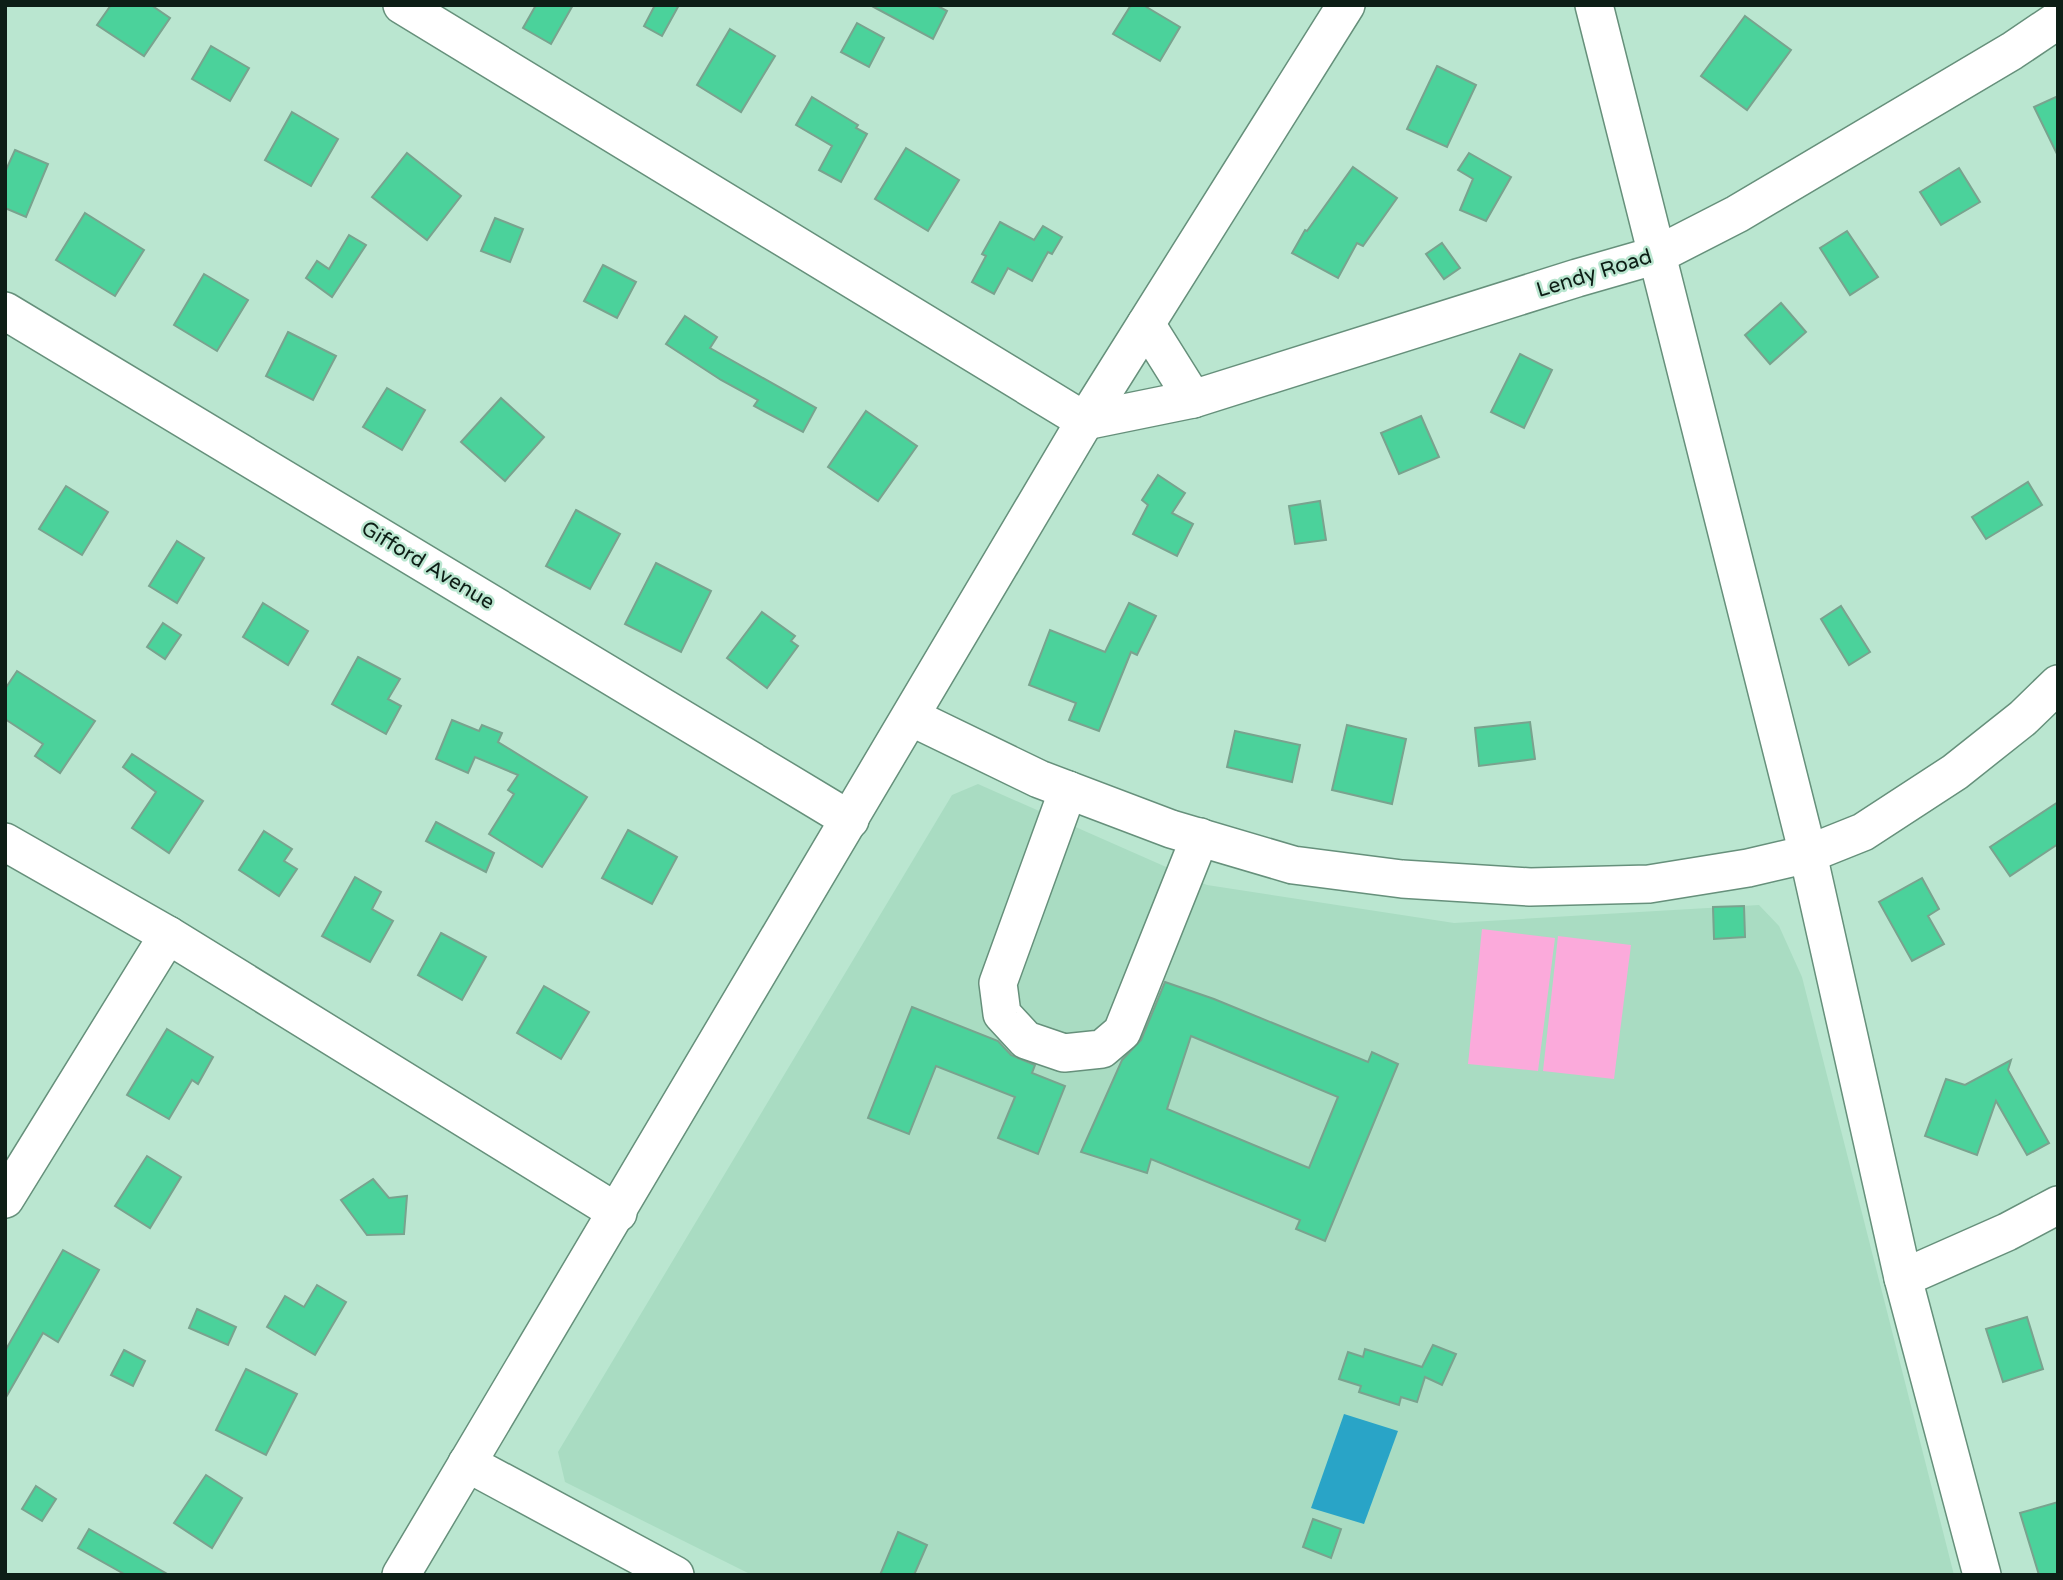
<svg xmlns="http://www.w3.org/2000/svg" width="2063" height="1580" viewBox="0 0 2063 1580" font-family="'Varela Round',sans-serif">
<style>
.built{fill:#a9dcc2}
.green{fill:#fbaadb}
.water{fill:#29a4c7}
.building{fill:#4bd29b;stroke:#79a38e;stroke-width:2;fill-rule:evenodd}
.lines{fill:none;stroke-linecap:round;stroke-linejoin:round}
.minor-casing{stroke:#66907b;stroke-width:40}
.minor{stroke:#fff;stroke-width:37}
.labels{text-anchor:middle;stroke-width:5;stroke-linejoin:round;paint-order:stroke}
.street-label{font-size:21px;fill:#0d1e16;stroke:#bae6d0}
</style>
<rect width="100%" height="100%" fill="#bae6d0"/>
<path class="built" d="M978,784L1207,885L1454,923L1759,905L1779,926L1802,977L1954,1575H752L565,1482L558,1452L952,795Z"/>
<g class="green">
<path d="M1482,929L1555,938L1538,1071L1468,1064Z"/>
<path d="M1558,936L1631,945L1614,1079L1543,1071Z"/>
</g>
<path class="water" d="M1344,1414L1398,1431L1364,1524L1311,1508Z"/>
<g class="building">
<path d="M111,5H151L170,18L144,56L97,25Z"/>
<path d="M536,5H573L551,44L523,28Z"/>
<path d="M655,5H679L662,36L644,26Z"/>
<path d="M870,5H936L947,11L933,39Z"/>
<path d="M1131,5H1143L1180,27L1160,61L1113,34Z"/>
<path d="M1745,16L1791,50L1747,110L1701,76Z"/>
<path d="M857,23L884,38L869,67L841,52Z"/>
<path d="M730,29L775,56L741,112L697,85Z"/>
<path d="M211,46L249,68L230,101L192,79Z"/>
<path d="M1437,66L1476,85L1447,147L1407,129Z"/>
<path d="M2058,96V156L2034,107Z"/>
<path d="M812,97L858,125L856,128L867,134L841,182L819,170L832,146L796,125Z"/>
<path d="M292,112L338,139L311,186L265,160Z"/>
<path d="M906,148L959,180L928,231L875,199Z"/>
<path d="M15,150L48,164L26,217L5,208V172Z"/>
<path d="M407,153L461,196L427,240L372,197Z"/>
<path d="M1469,153L1511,177L1486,221L1460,210L1473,179L1458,170Z"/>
<path d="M1353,167L1397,198L1363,246L1357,243L1338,278L1292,253L1305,230L1307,231Z"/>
<path d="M1959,168L1980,202L1941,225L1920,192Z"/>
<path d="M85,213L144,250L115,296L56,260Z"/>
<path d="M495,218L523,229L510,262L481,251Z"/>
<path d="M1000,222L1034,240L1043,226L1062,237L1052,254L1048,252L1032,281L1008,268L994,294L972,282L986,256L982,254Z"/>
<path d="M1847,231L1878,277L1850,295L1820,248Z"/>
<path d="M349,235L366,245L332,297L306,278L317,261L329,269Z"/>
<path d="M1442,243L1460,268L1444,279L1426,254Z"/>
<path d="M603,265L636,282L617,318L584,301Z"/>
<path d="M204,274L248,300L217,351L174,325Z"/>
<path d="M1781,303L1806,332L1770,364L1745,335Z"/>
<path d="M685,316L717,337L710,348L816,408L803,432L754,406L758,400L721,380L666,344Z"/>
<path d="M288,332L336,356L313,400L266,376Z"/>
<path d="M1520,354L1552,370L1524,428L1491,412Z"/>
<path d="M387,388L425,410L402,450L363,427Z"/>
<path d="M501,398L544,437L505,481L461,442Z"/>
<path d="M866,411L917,446L878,501L828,467Z"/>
<path d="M1421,416L1439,457L1399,474L1381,433Z"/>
<path d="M1158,475L1185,493L1172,513L1193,524L1177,556L1133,534L1148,505L1142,500Z"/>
<path d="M2028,482L2042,505L1986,539L1972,517Z"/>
<path d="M66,486L108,512L82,555L39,529Z"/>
<path d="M1320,501L1326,540L1295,544L1289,506Z"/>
<path d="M576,510L620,534L590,589L546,566Z"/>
<path d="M177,541L204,558L177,603L149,586Z"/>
<path d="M656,563L711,591L681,652L625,624Z"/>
<path d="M263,603L308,631L288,665L243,637Z"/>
<path d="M1129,603L1156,616L1137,655L1131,652L1099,731L1069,720L1076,703L1029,685L1050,630L1105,652Z"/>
<path d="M1841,606L1870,652L1849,665L1821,619Z"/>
<path d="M762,612L795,636L791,641L798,646L767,688L727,658Z"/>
<path d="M163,623L181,635L165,659L147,647Z"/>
<path d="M358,657L400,679L388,699L401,706L386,734L332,704Z"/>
<path d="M17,671L95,721L60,773L35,756L43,744L5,719V689Z"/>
<path d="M452,720L479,731L482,725L502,733L498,742L587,797L542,867L489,834L514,794L508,790L518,775L475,757L468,773L436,759Z"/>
<path d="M1530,722L1535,759L1479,766L1475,728Z"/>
<path d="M1347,725L1406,739L1392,804L1332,790Z"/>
<path d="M1235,731L1300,745L1292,782L1227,767Z"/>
<path d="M132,754L203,801L169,853L132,828L156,792L123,767Z"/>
<path d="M2058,802V844L2010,876L1990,847Z"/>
<path d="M436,822L494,853L486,872L426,841Z"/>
<path d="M628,830L677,857L652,904L602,878Z"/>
<path d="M264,831L292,849L284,861L297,869L279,896L239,870Z"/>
<path d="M355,877L381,892L372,909L393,921L370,962L322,936Z"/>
<path d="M1922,878L1939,909L1928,916L1944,944L1912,961L1879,902Z"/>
<path d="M1744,906L1745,937L1714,939L1713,907Z"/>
<path d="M441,933L486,957L462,1000L418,975Z"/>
<path d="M1165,982L1214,999L1368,1062L1372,1052L1398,1064L1325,1241L1296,1229L1300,1220L1151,1159L1147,1173L1081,1152L1122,1060L1141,1040ZM1191,1036L1338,1097L1309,1168L1167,1109Z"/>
<path d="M544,986L589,1012L561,1059L517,1033Z"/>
<path d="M912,1007L998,1041L1011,1055L1035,1065L1032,1073L1065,1086L1038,1154L998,1138L1015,1097L936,1066L909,1134L868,1118Z"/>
<path d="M167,1029L213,1057L198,1084L192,1080L169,1119L127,1095Z"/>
<path d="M2011,1060L2008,1070L2049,1143L2027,1155L1996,1101L1977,1155L1925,1136L1946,1079L1965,1085Z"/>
<path d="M147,1156L181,1177L150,1228L115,1206Z"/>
<path d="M373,1179L389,1198L407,1196L404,1234L367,1235L341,1200Z"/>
<path d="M63,1250L99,1270L58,1342L43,1333L5,1399V1351Z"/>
<path d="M317,1285L346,1302L315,1355L267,1327L285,1296L304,1307Z"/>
<path d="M197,1309L236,1327L228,1345L189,1328Z"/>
<path d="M2027,1317L2043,1369L2003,1382L1986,1329Z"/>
<path d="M1433,1345L1456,1354L1442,1385L1425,1377L1417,1402L1401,1397L1399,1405L1359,1392L1361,1386L1339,1379L1348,1352L1363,1357L1365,1349L1422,1367Z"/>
<path d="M124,1350L145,1361L133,1386L111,1375Z"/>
<path d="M246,1369L297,1394L266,1455L216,1430Z"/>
<path d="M206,1475L242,1498L212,1548L174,1523Z"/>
<path d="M36,1486L56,1499L42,1521L22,1509Z"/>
<path d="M2058,1502V1575H2039L2020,1513Z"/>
<path d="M1313,1519L1341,1529L1331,1558L1303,1547Z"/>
<path d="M89,1529L169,1575H126L78,1548Z"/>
<path d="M898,1532L927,1545L914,1575H880Z"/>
</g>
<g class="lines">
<defs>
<g id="minor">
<path d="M402,5L1085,421L1193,399L1577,278L1657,255L1737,214L2012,51L2058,20"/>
<path d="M1594,5L1808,854L1903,1278L1982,1575"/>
<path d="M5,311L850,820"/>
<path d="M1146,324L1193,399"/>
<path d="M911,717L1039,779L1171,829L1293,865L1402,879L1530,887L1649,884L1748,868L1808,854L1863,832L1955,772L2023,718L2058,684"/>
<path d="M1068,790L998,983L1002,1014L1026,1040L1064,1053L1102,1049L1122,1032L1200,837"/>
<path d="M5,842L168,935L618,1213"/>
<path d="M5,1199L168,935"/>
<path d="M1903,1278L2007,1232L2058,1205"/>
<path d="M467,1463L675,1575"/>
<path d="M401,1575L1085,421L1346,5"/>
</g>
</defs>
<use href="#minor" class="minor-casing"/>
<use href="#minor" class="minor"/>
</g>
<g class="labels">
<g class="street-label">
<text transform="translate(1594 273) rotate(-17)" y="7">Lendy Road</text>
<text transform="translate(428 565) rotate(31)" y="7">Gifford Avenue</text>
</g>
</g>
<rect width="2063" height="1580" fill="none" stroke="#0d1e16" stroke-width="14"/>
</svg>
